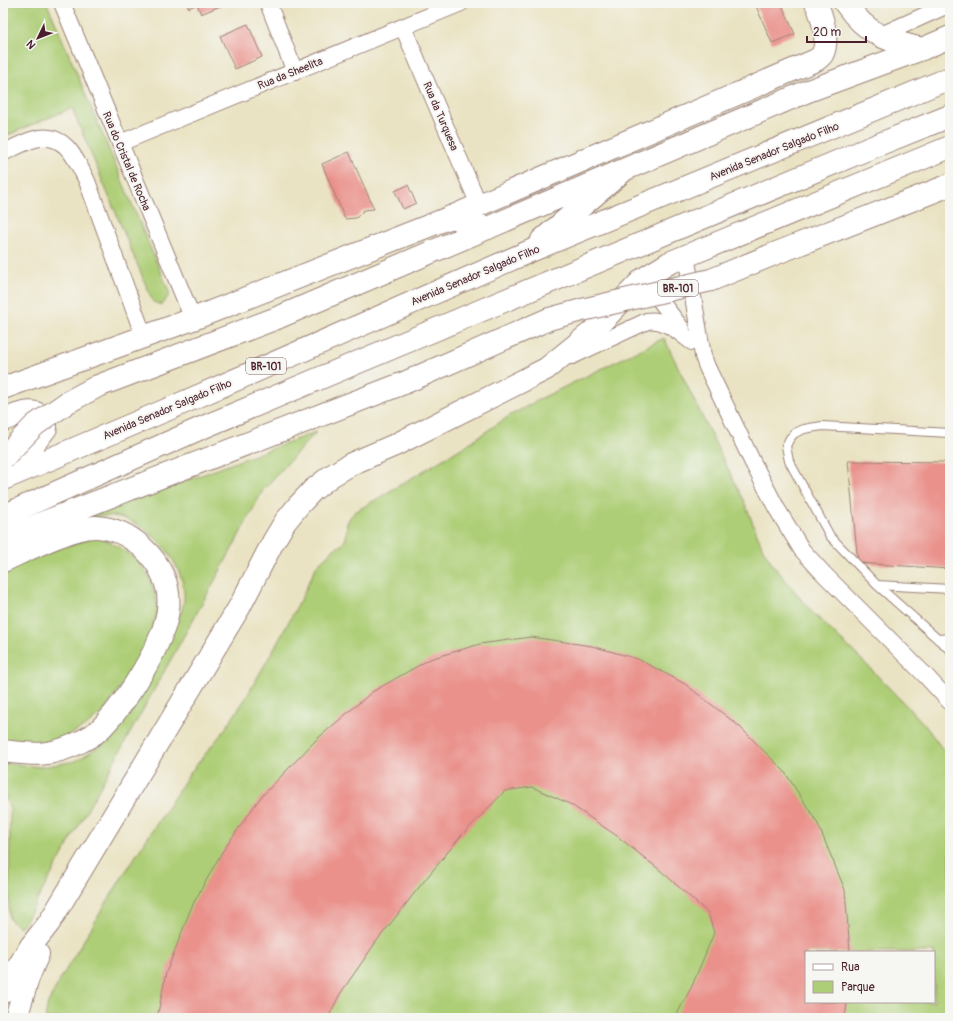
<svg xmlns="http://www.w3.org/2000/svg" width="953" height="1021" viewBox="0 0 953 1021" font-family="Pangolin,sans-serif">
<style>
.green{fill:#adce76;stroke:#7c7650;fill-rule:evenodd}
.building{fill:#ea918b}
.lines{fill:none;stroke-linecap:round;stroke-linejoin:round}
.lane-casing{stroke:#9a8177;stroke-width:10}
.street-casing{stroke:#9a8177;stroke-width:18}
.secondary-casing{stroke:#9a8177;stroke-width:24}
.primary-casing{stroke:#9a8177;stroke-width:24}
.highway-casing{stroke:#9a8177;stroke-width:24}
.lane{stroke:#fff;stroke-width:8}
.street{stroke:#fff;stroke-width:16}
.secondary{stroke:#fff;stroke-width:22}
.primary{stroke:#fff;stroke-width:22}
.highway{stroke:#fff;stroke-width:22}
.primary-bridge-casing{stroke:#9a8177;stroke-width:24;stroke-linecap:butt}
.highway-bridge-casing{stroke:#9a8177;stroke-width:24;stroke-linecap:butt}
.primary-bridge{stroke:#fff;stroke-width:22}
.highway-bridge{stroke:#fff;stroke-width:22}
.labels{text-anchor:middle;stroke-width:4;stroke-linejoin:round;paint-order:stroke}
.shield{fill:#f6f6f2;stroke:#7e6067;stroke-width:1}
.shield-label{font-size:10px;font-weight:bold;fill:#4a1f2b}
.street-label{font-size:11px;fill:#4a1f2b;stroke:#f6f6f2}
</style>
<rect width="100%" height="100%" fill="#f6f6f2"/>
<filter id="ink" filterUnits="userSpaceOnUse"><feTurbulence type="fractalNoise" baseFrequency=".025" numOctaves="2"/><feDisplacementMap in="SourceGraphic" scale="8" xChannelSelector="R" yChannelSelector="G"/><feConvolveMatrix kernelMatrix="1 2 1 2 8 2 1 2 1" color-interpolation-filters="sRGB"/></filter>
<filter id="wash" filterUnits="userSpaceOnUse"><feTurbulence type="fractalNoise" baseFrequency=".012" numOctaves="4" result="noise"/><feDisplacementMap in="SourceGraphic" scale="16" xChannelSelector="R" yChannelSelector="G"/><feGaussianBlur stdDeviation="0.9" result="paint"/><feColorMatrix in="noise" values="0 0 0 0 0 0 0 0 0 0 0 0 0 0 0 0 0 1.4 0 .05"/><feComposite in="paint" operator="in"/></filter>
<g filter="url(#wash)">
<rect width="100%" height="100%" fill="#eae3c3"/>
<g class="green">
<path d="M3,3H47L170,294L162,305L153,302L72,108L3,137Z"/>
<path d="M664,338L712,437L744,501L763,549L773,565L812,612L868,666L924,724L950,759V1018H45L48,1003L61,978L122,877L190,773L223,732L244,701L279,640L303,595L317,565L334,549L343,544L346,538L347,523L350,517L355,512L465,446L509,416L542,398ZM806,952H934V1002H806Z"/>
<path d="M316,432L263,490L225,562L24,924L19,927L9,919L10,810L3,789V763L41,767L76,761L103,744L134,708L181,613C183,606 185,599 184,591C181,558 146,520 113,516C103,515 86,520 76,522Z"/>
<path d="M85,536L101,537L124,550L139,562L150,578L156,598L158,611L143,653L105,710L87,725L70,735L40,743L13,742L3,740V567Z"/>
</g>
<g id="blocks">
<g class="building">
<path d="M186,3H227L201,14L197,4L189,8Z"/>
<path d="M764,3H781L795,34L772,43L756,6Z"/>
<path d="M248,24L262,57L235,69L220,36Z"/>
<path d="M349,152L374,209L364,210L356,218L345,219L322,164Z"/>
<path d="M408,185L416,203L403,209L395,191Z"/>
<path d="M848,461L950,462V569L858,563Z"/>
<path d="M531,637L592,646L638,659L685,684L739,726L784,771L817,822L845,890L850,952H806V1002H847L846,1012L844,1018H675L692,986L714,933L708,913L661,871L617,836L570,804L532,787L505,791L461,836L420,886L376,942L340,994L328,1018H157L166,973L192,906L222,852L260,798L317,739L372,692L430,659L480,644Z"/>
</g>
</g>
</g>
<g filter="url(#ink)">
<use href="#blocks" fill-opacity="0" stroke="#9a8177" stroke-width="1"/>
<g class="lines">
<defs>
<g id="lane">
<path d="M950,433L822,426L804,429L795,433L790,438L786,446L789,461L830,536L877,585L950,589"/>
<path d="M877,585L950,650"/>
<path d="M938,639L950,638"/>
</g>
<g id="street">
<path d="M62,3L193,319"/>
<path d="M268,3L295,72"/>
<path d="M403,27L479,205"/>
<path d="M879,36L950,4"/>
<path d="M120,143L461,3"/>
<path d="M3,153C13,148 24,142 35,139C65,131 76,159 87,181L144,337"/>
<path d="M686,255L703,356L707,367L752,461L777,509L802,550L823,573L925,675L950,702"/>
<path d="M649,286L682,329"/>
<path d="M572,356L647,321C665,318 678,332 692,342"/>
</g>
<g id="secondary">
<path d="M845,3C867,35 886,40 922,49"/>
<path d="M3,388L193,319L451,217L816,60C819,58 822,56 823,53C829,40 822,15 816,3"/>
</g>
<g id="primary">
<path d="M451,217L488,228"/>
<path d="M277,318L808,91L922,49L950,37"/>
<path d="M3,992L31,946L49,923L240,606L273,542L285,522L298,506L313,490L331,476L351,464L395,445L546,369L593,331L643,279L669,263L950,147"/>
<path d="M16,1018L28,978L38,954"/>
</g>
<g id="highway">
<path d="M542,240L623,171"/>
<path d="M3,420C17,415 37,404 46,423V428L9,476"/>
<path d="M3,479L171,408L528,252L950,78"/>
<path d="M3,516L199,429L494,305L870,148L950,116"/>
<path d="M3,538L404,383"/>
<path d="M3,561C25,551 74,526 96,527C114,528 130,536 142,547C160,563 171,586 168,609C165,642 127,701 104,725C99,731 90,737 82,741C52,757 35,755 3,751"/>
</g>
</defs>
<use href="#lane" class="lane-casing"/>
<use href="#street" class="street-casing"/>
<use href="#secondary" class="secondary-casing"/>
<use href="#primary" class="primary-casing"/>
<use href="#highway" class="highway-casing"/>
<use href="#lane" class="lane"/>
<use href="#street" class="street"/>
<use href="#secondary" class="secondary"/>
<use href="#primary" class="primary"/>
<use href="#highway" class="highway"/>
<defs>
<path id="primary-bridge" d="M3,458L35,425L68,402L98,386L277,318"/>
<path id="highway-bridge" d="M404,383L549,319L582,310L711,280L774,254L950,185"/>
</defs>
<use href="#primary-bridge" class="primary-bridge-casing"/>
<use href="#highway-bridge" class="highway-bridge-casing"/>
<use href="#primary-bridge" class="primary-bridge"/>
<use href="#highway-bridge" class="highway-bridge"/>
</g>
</g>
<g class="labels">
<g class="shield">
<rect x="658" y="280" width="40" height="16" rx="3"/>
<rect x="246" y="358" width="40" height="16" rx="3"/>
</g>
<g class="shield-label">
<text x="678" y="292">BR-101</text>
<text x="266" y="370">BR-101</text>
</g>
<g class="street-label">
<text transform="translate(290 73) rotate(-22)" y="4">Rua da Sheelita</text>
<text transform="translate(441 116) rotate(67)" y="4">Rua da Turquesa</text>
<text transform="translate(774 151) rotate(-22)" y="4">Avenida Senador Salgado Filho</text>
<text transform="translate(127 161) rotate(67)" y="4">Rua do Cristal de Rocha</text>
<text transform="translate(475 275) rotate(-23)" y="4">Avenida Senador Salgado Filho</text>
<text transform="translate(167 409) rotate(-23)" y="4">Avenida Senador Salgado Filho</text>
</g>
</g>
<rect width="953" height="1021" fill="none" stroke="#f6f6f2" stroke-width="16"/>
<rect x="805" y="951" width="130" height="52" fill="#f6f6f2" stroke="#b1a0a2"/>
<rect x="813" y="964" width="20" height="6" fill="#ffffff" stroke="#b1a0a2"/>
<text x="841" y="971" font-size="12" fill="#4a1f2b">Rua</text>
<rect x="813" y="981" width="20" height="12" fill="#adce76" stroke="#b1a0a2"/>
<text x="841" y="991" font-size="12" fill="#4a1f2b">Parque</text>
<g transform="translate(38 38) rotate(227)" stroke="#f6f6f2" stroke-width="3" paint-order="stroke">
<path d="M0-3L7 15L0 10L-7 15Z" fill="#4a1f2b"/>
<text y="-6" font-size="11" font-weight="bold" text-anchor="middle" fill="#4a1f2b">N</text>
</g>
<path d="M807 36v6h59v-6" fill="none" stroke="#4a1f2b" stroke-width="2"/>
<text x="813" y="36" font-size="12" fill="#4a1f2b" stroke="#f6f6f2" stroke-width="3" paint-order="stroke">20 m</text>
</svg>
